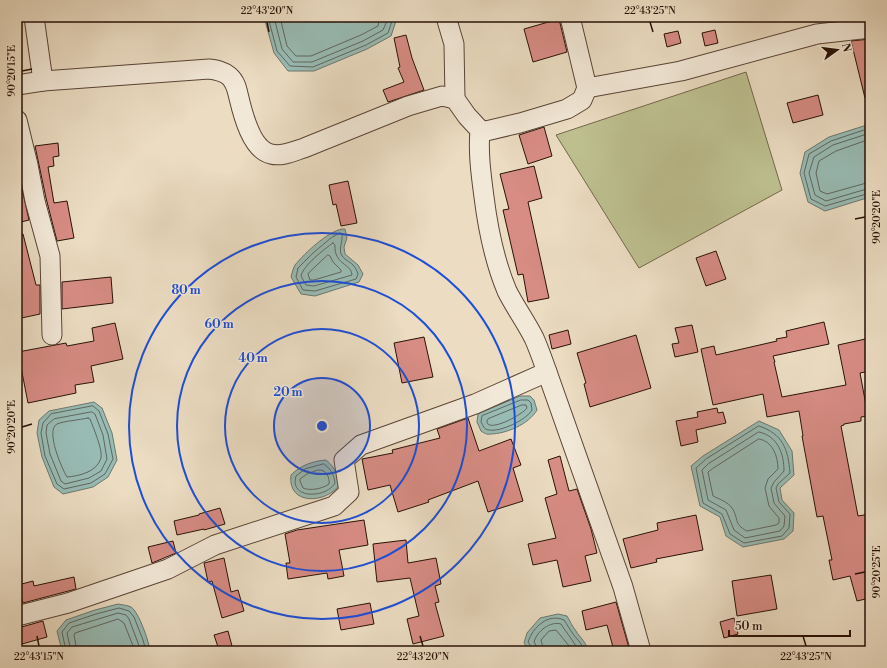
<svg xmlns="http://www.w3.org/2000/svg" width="887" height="668" viewBox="0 0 887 668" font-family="'Libre Bodoni',serif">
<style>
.green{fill:#bdbf8f;stroke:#73684b}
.water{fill:#98bbb4;stroke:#6c776f}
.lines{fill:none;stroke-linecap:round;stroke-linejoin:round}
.shore{stroke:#60665e;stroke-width:1}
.building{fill:#d78c84;stroke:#291107}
.minor-casing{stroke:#5a4436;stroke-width:21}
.minor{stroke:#f2e8d7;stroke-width:19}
.ticks{fill:none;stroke:#291107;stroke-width:1.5}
.ring{fill:none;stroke:#1d4ed8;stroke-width:2}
.centre{fill:#1d4ed8;stroke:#f2e8d7;stroke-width:2}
.ring-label{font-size:12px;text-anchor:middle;font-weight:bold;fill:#1d4ed8;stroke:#f2e8d7;stroke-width:3;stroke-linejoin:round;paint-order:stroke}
.neatline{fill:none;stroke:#291107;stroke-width:1.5}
.ticks-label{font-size:10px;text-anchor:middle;fill:#291107}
</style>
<rect width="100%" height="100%" fill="#ebdcc2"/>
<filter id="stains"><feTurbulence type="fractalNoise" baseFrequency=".005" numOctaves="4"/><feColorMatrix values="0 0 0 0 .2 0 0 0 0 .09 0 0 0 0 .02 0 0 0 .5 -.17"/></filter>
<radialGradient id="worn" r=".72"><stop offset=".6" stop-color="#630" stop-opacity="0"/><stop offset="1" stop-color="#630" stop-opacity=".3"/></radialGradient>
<path class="green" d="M746,72L782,190L639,268L556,135Z"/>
<g class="water">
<path d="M264,17H395L396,21L391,36L367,49L314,71H288L274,53Z"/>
<path d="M870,124V197L825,211L808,202L800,173L805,152L829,137Z"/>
<path d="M342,229H345L347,238L344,247L345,254L358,265L363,274L359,282L315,296L301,294L291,277C292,273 293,269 295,265C305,253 327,232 342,229Z"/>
<path d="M520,396H530L534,400L537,410C529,424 506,434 490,434C487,435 484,433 481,431L477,422L478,414Z"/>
<path d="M94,402L102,408L112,433L117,460L108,477L93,487L63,494L54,487L42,457L37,433L39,420L49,411Z"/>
<path d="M759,421L779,430L792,451L794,475L780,488L782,500L794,513L793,531L784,539L743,547L726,536L720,517L700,506L691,466L703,456Z"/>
<path d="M326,460C335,467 337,474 340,484C327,504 287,506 291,475C301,465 313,461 326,460Z"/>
<path d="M118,604C122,605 127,605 131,607C139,612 149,642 150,651H62L57,631L66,620L95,610Z"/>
<path d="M558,614L567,616C570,621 572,626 576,631C580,638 587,642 587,651H530L524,643L527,633L540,618Z"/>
</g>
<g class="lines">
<g class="shore">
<path d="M268,17L277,51L290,66L313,67L366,45L388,33L392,21V17"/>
<path d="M274,17L282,49L293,62H312L363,41L383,30L387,21L386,17"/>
<path d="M280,17L287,46L296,56H311L361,35L378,26L380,17"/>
<path d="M870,128L831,141L809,154L804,173L811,199L825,206L870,193"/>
<path d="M870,133L833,145L814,157L809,173L815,195L826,201L870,188"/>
<path d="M870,139L836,151L819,161L816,173L820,191L827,194L870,182"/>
<path d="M340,233L342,234C343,241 339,247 341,254C344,260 349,261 353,265C356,268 357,271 358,274L356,279L315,291L303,290L296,277L298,268L313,253L331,238Z"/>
<path d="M333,243L335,245C334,265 351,263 352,275L314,286L306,285L301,276C303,266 324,249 333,243Z"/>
<path d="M328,255L330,256L333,262L341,270V272L314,280H310L308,274Z"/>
<path d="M521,400H528L531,403L532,410C526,420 501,432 489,430C484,430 483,425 481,422L482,416Z"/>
<path d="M522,405H526L527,408C523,414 494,430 488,424C487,424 487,422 487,421L488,419Z"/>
<path d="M93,406L99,411L108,434L113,459L105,474L91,483L64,489L57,484L45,456L41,433L43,423L51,414Z"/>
<path d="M92,412L95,414L103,435L107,459L101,471L89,478L65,484L61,481L50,454L46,433L47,425L54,419Z"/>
<path d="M88,418L90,419C93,427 103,450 101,458C97,472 79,476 67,477C62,469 45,430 57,424C64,421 79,420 88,418Z"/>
<path d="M759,426C783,434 788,449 790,473L778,484L776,488L779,502L790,514L789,528L782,536L744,543L730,534L722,514L703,503L696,468L706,459Z"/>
<path d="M759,432C778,436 784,454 784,471L774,482L771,488L774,503L785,516L784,526L780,531L745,538L734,530L726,510L708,500L702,470L708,464Z"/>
<path d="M759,439C773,441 778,457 778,469L768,479L765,488L769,506L779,518V523L776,525L747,531C733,524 739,518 732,508C728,502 719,499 713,496L708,472L712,469Z"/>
<path d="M324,464C331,469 334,475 335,483C327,498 289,500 296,476L305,469Z"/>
<path d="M318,470C326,469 330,477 329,484C322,489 310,491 303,488L300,481V479L307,474Z"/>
<path d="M66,651L62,632L69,623L96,614L119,608L129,611L134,617L143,640L146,651"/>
<path d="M71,651L67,633L72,627L118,613L126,615L129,619L141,651"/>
<path d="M77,651L74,635L75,633L118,619L124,623L135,651"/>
<path d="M533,651L532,648L528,642C533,627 548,613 564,620C567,624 570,630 573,634C577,640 583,643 583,651"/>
<path d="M538,651L537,647L534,642C537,631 550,621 561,624C565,631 577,645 578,651"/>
<path d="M544,651L541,640L549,631L556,630L570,647L572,651"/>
</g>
</g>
<g class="building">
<path d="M559,19L567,52L533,62L524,29Z"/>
<path d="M715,30L718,43L705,46L702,33Z"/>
<path d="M678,31L681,43L667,47L664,34Z"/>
<path d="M406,35L412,58L424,90L388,102L383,90L404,82L398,68L400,67L394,38Z"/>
<path d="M870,39V98H865L851,41Z"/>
<path d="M818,95L823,115L793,123L787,103Z"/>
<path d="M544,127L552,156L528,164L519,135Z"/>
<path d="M58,143L59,156L53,157L54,166L48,167L54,203L67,201L74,238L57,241L46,198L35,146Z"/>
<path d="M534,166L542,198L528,202L549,298L528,302L523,274L518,275L503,210L509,209L500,174Z"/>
<path d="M17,175H19L29,220L21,222L17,207Z"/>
<path d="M348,181L357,223L341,226L336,204L333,205L329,185Z"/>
<path d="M23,234L36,285H40V314L17,319V235Z"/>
<path d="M716,251L726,279L706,286L696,258Z"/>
<path d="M111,277L113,303L62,309V282Z"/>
<path d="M824,322L829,344L773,356L775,362H774L782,397L846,385L838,345L870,338V371L860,373L868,416L861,417V421L844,424V425L841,426L858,516L870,514V598L857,601L850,576L833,580L829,560H832L823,516L817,517L802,436H803L799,411L767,417L763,394L713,405L701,349L714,346L716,355L777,341L776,339L787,337L786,331Z"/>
<path d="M115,323L123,359L91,366L94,382L75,385L76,393L28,403L18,352L66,343L67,346L94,341L92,328Z"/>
<path d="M692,325L698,352L675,357L672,344L679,343L675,328Z"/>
<path d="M568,330L571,344L552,349L549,335Z"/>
<path d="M636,335L651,388L590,407L584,384L586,383L577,353Z"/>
<path d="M424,337L433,377L402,383L394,343Z"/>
<path d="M717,408L718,413L723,412L726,423L696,430L698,442L681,446L676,421L698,417L697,412Z"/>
<path d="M468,418L479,451L511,439L521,465L513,468L523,501L488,512L478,481L428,500L429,502L398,512L390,485L368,490L362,459L393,453L392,450L440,438L437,429Z"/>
<path d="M560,456L569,491L577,489L591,529L597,553L585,556L591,581L563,587L557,560L533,565L528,544L556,538L545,498L557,494L548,460Z"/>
<path d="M220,508L225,524L204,530V529L177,535L174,521L199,515V514Z"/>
<path d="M696,515L703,550L656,559L657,562L631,568L623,539L658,530L657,523Z"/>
<path d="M364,520L368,545L339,550L344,576L328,579L327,573L288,579L286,563H290L285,534L297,530Z"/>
<path d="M406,540L408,563L436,558L441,584L435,586L439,602L435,603L444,636L413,644L407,619L419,616L410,578L377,582L373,544Z"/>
<path d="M173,541L176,553L152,563L148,547Z"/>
<path d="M224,558L231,592L238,590L244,611L222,618L212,581L208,582L204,563Z"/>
<path d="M771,575L777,609L737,616L732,581Z"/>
<path d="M74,577L76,589L23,603L18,585L33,581L34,586Z"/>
<path d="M616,602L629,648L614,651L607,625L586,630L582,611Z"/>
<path d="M370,603L374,624L341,630L337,609Z"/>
<path d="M734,618L738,634L724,638L720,622Z"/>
<path d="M43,621L47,637L22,644L18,628Z"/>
<path d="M228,631L232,646L219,650L214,635Z"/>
</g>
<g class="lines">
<defs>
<g id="minor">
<path d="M34,17L43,81"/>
<path d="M446,17L454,44L455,99"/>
<path d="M17,85L43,81L209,69C217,70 223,71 229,76C236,82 237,90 239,98C243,115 252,150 271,154C282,157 294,151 304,148L408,106L442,96L455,99L467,116L480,130C478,153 481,174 484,197C488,229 494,260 507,291C515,307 526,322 534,338C539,349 543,361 547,372L623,587L641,651"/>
<path d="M587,88L681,71L817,34L870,28"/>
<path d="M17,120L28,165L35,201L50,256L52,335"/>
<path d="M480,130L486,131L520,123L567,109L582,100L587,88L570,17"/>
<path d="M17,616L68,603L168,569L215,545L334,506L349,492L344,460L361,445L475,404L547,372"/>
</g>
</defs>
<use href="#minor" class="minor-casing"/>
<use href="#minor" class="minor"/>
</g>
<path class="ticks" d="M267,22L269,32M650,22L653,32M22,71L32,69M855,219L865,217M22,427L32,424M855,574L865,572M37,636L39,646M420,636L423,646M803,636L806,646"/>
<circle cx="322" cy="426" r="48" fill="#1d4ed8" fill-opacity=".12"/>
<g class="ring">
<circle cx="322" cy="426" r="48"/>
<circle cx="322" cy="426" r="97"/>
<circle cx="322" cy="426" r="145"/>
<circle cx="322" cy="426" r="193"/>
</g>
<circle cx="322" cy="426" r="6" class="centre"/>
<g class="ring-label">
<text x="186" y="294">80 m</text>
<text x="219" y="328">60 m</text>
<text x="253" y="362">40 m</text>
<text x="288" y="396">20 m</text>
</g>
<rect width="887" height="668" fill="none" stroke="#ebdcc2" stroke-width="44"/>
<g transform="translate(837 50) rotate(76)" stroke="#f2e8d7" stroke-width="3" paint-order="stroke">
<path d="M0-3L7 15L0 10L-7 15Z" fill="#291107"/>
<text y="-6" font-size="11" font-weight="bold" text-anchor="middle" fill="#291107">N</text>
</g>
<path d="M729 630v6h121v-6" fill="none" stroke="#291107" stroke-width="2"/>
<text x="735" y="630" font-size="12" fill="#291107" stroke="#f2e8d7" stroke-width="3" paint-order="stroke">50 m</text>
<rect x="22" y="22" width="843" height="624" class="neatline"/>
<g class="ticks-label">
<text x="267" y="14">22°43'20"N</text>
<text x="650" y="14">22°43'25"N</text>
<text transform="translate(11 71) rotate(-90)" y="4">90°20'15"E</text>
<text transform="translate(876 217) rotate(-90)" y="4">90°20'20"E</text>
<text transform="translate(11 427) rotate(-90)" y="4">90°20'20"E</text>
<text transform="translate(876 572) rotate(-90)" y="4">90°20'25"E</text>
<text x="39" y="660">22°43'15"N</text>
<text x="423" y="660">22°43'20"N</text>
<text x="806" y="660">22°43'25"N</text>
</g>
<rect width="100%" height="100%" filter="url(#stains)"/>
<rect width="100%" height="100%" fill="url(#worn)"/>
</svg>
